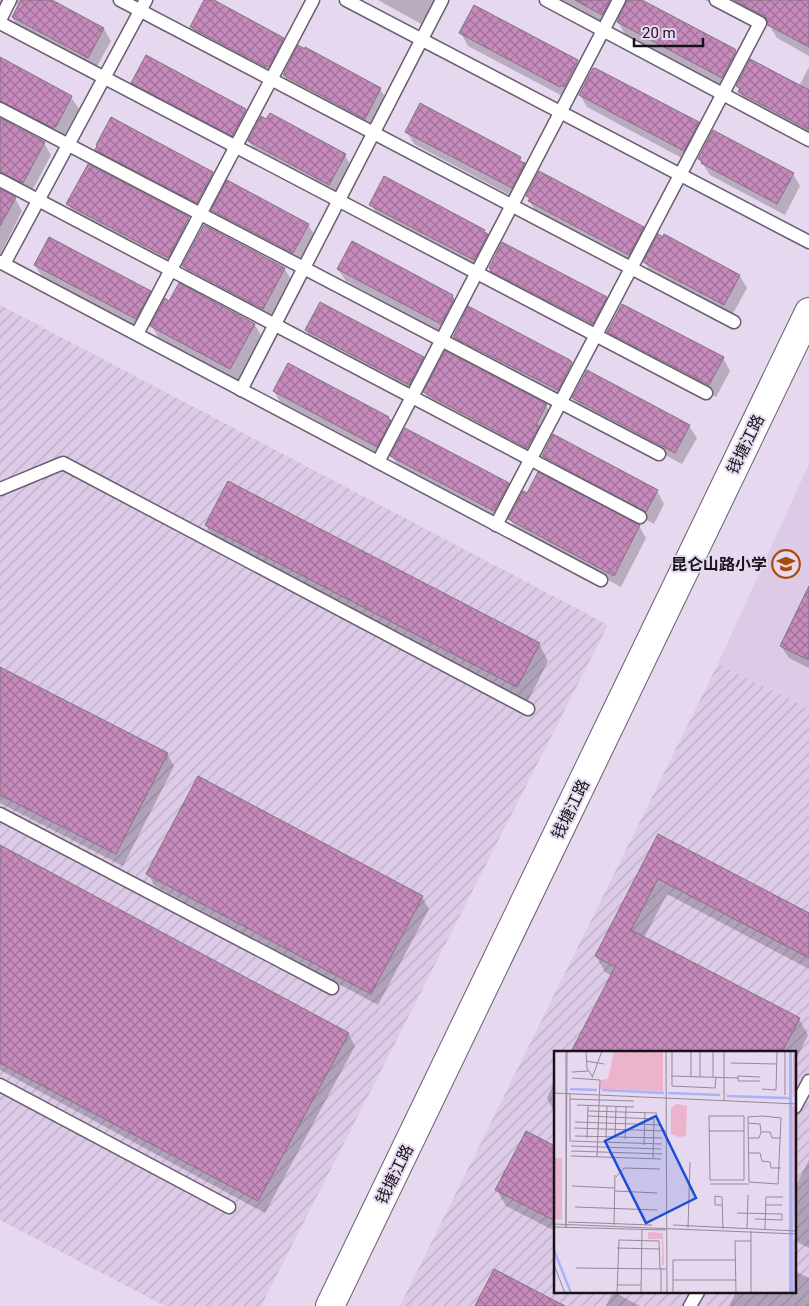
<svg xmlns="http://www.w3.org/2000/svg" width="809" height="1306" viewBox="0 0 809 1306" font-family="Roboto,'Noto Sans SC',sans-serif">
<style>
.built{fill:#dccae6}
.industrial{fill:url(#industrial-furrows);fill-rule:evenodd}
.shadow{fill:#0003}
.building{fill:url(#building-cross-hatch);stroke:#867382}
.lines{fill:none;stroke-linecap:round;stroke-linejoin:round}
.lane-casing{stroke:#6a5e70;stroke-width:15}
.secondary-casing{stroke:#6a5e70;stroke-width:30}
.lane{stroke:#fff;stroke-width:12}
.secondary{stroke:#fff;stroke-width:28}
.labels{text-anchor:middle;stroke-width:4;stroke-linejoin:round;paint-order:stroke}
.street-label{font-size:16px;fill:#18131b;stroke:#e6d8ee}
.poi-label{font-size:16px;font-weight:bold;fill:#18131b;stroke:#e6d8ee;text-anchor:end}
.inset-river{fill:none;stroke:#a9b3f7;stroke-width:2.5}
.inset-road{fill:none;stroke:#94899a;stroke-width:1}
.view{fill:#1d4ed8;fill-opacity:0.15;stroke:#1d4ed8;stroke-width:2.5}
.inset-edge{fill:none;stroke:#18131b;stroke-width:2.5}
</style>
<defs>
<pattern id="industrial-furrows" width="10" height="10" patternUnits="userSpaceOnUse" patternTransform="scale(1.25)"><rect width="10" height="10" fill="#dccae6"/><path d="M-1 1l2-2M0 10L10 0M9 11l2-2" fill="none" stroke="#bcadc5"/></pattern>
<pattern id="building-cross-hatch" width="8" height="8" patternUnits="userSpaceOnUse" patternTransform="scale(1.25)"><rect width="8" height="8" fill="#c68abc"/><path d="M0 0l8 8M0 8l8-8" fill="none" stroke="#a07098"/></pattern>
</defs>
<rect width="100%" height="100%" fill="#e6d8ee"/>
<path class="built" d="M809,464V709L718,664Z"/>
<g class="industrial">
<path d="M0,305L608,625L261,1306H165L0,1220Z"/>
<path d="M718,664L809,709V1306H400ZM555,1052H795V1292H555Z"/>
</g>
<g class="shadow">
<path d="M0,0H50L104,29L111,41L95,70L19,29L12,17L18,4L12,6L0,24Z"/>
<path d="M206,0H212L283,38L290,51L276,79L199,39L192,27Z"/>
<path d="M378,0H437L423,25Z"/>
<path d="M558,0H638L735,52L742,64L729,90L625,35L618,22L628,3L621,6L608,27Z"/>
<path d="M705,0H809V56L777,38L771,28L728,6L718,7Z"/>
<path d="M475,7L577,61L585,74L568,99L468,46L461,33Z"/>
<path d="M0,59L71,97L79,109L63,138L7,113L0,117Z"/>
<path d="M809,67V138L747,105L737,86H799Z"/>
<path d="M284,75L380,89L388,101L372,130L291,87Z"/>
<path d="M133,83L246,110L253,122L240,147L140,95Z"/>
<path d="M580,95L698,123L705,136L691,163L587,107Z"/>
<path d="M0,120L44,143L51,155L30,195L7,184L0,188Z"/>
<path d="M407,132L520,158L531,177L519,200L414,144Z"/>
<path d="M249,141L345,155L352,168L336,197L256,154Z"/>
<path d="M97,150L212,173L219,186L204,215L104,162Z"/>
<path d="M699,158L793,174L800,186L785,215L710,175Z"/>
<path d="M88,166L188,218L196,231L175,270L75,216L68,204Z"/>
<path d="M0,190L15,198L22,211L0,255Z"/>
<path d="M528,196L643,228L650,240L636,266L536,214Z"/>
<path d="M371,204L484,231L494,247L481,272L378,217Z"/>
<path d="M213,210L308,225L316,237L301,265L220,223Z"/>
<path d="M645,262L740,276L747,288L731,317L652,274Z"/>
<path d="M35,265L150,292L157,304L143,330L42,277Z"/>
<path d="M184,265L284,268L292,281L270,321L191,278Z"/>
<path d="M490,268L606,298L613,311L599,335L499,283Z"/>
<path d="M338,269L452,295L459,308L448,336L346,281Z"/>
<path d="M170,303L255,325L262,337L238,381L159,339L152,326Z"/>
<path d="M469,308L572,363L579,376L565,402L462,349L454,337Z"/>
<path d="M306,330L423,358L430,370L416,396L314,343Z"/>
<path d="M608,332L723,358L730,371L716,397L616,344Z"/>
<path d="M274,391L388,418L397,433L384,458L281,404Z"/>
<path d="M425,392L546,405L553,418L535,460L432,405Z"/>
<path d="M573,398L689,426L697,438L682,464L581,410Z"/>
<path d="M392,456L508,484L515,497L501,523L399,468Z"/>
<path d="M543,456L657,491L664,504L654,524L550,468Z"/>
<path d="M527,495L639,526L646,538L621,587L517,531L510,519Z"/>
<path d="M206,525L539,644L548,661L527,703L215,541Z"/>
<path d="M809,601V668L789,658L781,646Z"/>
<path d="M0,668L167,754L174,766L123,866L0,803Z"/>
<path d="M659,836L809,915V969L667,894L644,938L799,1019L808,1035L795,1061V1052H570L576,1041L578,1042L612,976L605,972L596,956Z"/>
<path d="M0,846L348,1033L355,1046L265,1213L0,1070Z"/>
<path d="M148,874L422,897L429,909L378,1005L155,886Z"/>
<path d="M555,1081V1113L547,1098Z"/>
<path d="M526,1133L555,1148V1231L506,1206L497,1190Z"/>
<path d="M809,1160V1248L795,1241V1187Z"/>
<path d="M795,1271L809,1278V1306H729L736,1292H795Z"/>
<path d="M613,1292H614L640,1306H606Z"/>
</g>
<g class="building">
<path d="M21,0H52L104,28L88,58L12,17Z"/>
<path d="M204,0H214L284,38L269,67L267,66L266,67L190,27Z"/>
<path d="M575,0H610L602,15Z"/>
<path d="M627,0H642L735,49L736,51L722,78L617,22Z"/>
<path d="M734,0H809V47L768,25L767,19L764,16Z"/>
<path d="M474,5L578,60L564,87L561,85L560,87L459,33Z"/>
<path d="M298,45L305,49V47L381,88L365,119L283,75Z"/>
<path d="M146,55L246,109L232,136L131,83Z"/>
<path d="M0,57L72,96L56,127L54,126L53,128L0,101Z"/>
<path d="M750,59L809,90V130L738,92L740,88L736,86Z"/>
<path d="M593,68L595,69V68L699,122L684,151L579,95Z"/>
<path d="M420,103L521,157L519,161L525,163L512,188L405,132Z"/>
<path d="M270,113L346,154L329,185L248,141L261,116L266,119Z"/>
<path d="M111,117L213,172L197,203L95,150L97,146L96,145Z"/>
<path d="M0,118L45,142L23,183L0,172Z"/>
<path d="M713,130L794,173L777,204L701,163L702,161L698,159Z"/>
<path d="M88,164L189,217L168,258L66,204Z"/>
<path d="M539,171L644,227L629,255L528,201L530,198L526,196Z"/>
<path d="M384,176L485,230L484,232L488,234L474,260L369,205Z"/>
<path d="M227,180L309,224L293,253L211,210Z"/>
<path d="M0,189L16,197L0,226Z"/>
<path d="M204,225L285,268L263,309L182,266Z"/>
<path d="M658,234L663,237L664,234L740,275L724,305L643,262Z"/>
<path d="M49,237L151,291L136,319L34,265Z"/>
<path d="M352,241L453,295L452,297L454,299L441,324L337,269Z"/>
<path d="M502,242L607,297L593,324L490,271L491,269L489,268Z"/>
<path d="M179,283L255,324L230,369L150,326L165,298L169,301Z"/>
<path d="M320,302L424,357L409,385L305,330Z"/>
<path d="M622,304L724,357L709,385L607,332Z"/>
<path d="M468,306L570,360L572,362L558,390L453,337Z"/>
<path d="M445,351L547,404L536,425L539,426L527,448L423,392Z"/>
<path d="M288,363L389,417L388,419L391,420L377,447L273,391Z"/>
<path d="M587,370L690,425L675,453L572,398Z"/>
<path d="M405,428L509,483L494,511L390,456Z"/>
<path d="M553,434L658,490L646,512L542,456Z"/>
<path d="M538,472L640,525L614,576L508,519L523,491L527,493Z"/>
<path d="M228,481L540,643L517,687L205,525Z"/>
<path d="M809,586V660L780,646Z"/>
<path d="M0,667L168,753L116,854L0,795Z"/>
<path d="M198,776L423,896L371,994L146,874Z"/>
<path d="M658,834L809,913V958L658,879L631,930L800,1018L782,1052H571L615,967L595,956Z"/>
<path d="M0,845L349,1033L258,1201L0,1063Z"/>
<path d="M526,1131L555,1146V1221L495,1190Z"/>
<path d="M494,1269L565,1306H475Z"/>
</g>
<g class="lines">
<defs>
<g id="lane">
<path d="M120,0L734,322"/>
<path d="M346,0L809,242"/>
<path d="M546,0L809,140"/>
<path d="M0,20L10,0"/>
<path d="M0,23L706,393"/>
<path d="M0,109L659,454"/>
<path d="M0,180L640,517"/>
<path d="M0,262L601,580"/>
<path d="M4,264L146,0"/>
<path d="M137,334L313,0"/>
<path d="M241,390L442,0"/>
<path d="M378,462L619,0"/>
<path d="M0,489L63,463L528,709"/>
<path d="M496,525L760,23L716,0"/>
<path d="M0,814L332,988"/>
<path d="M0,1085L229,1207"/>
<path d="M795,1107L809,1081"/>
<path d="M690,1306L698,1292"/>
</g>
<path id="secondary" d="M330,1306L809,312"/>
</defs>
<use href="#lane" class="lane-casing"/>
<use href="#secondary" class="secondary-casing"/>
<use href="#lane" class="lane"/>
<use href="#secondary" class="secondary"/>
</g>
<defs>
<symbol id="school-ring" viewBox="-11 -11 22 22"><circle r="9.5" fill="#e6d8ee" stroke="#ab4909" stroke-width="1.5"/><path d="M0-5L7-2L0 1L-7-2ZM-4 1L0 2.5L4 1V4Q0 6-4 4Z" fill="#ab4909"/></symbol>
</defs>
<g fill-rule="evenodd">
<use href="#school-ring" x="770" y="548" width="32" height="32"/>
</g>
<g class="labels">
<g class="street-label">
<text transform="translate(745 444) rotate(-64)" y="6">钱塘江路</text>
<text transform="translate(570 809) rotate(-64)" y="6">钱塘江路</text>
<text transform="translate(394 1174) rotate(-64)" y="6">钱塘江路</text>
</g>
<g class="poi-label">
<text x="767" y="570">昆仑山路小学</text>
</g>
</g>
<g transform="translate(554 1051)">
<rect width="242" height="242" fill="#e6d8ee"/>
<path d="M60,0H109V40L46,38V29L54,28ZM239,0H242V48L239,45ZM123,53L133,55L132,85L125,86L117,83V57ZM238,55L243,56L240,176H239ZM0,107H8V169L0,168ZM94,181L109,182L110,214H108V188H94ZM239,188H242L243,242H239Z" fill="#ebb4cc"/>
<path d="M235,0H238L239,242H235Z" fill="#a9b3f7"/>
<path class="inset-river" d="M16,38L43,39M48,39L110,42M114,42L166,44M173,45L235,47M0,199L17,242"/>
<path class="inset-road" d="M12,0V176L13,0M32,0L33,17L38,25M112,0L113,242M118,0V35L161,37L162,26M170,0V50M231,0V44M32,10L50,13M177,12L223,13M18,21L34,20M117,25L184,27M137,26V0M146,26V0M159,26V0M206,26L184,25V30H206M18,27L46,29L43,106M38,27L48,0M208,38L222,39L223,0M0,42L243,53M16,43V90L108,93M16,48L80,50M23,54L80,56M34,60L103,62M34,65L100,68L99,107M155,65H190V129H156ZM209,65L227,67L224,133L195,131L194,66ZM21,71L108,74M194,72L206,73L207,81M20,77L112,80M155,80H190M21,85L108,87M33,87L34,55M52,87L53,55M61,87L62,56M194,87H205L207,81H216L218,87H227M71,88L72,56M90,94L91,62M17,95L107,98M17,100L108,103M194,102H206L208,110L216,111L217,117H227M17,105L107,108M62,126L70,117L106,118M156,133H195M18,135L61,137M61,140L103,142M168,154H161V145L168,146L169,178M211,154H228M21,156L103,159M183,162L228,163V169L201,168M14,171L98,174M0,173L243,183M60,174L61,124M119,174L243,180M0,176L112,179M134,177L136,111M193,178L194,144M211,178L212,146H229M197,180V242M63,197L106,198M0,214L11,242M22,217L112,218M107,218V242M119,229H182M63,234H87M63,242L65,189L105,190L106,218M87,242L88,179M119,242V209H181M182,242L181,190H197"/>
<path class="view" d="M102,65L142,147L92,172L51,90Z"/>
<rect width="242" height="242" class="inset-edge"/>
</g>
<path d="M634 38v8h69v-8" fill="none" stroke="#18131b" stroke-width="2.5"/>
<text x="642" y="38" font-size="15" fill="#18131b" stroke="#e6d8ee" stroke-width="4" paint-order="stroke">20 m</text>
</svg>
